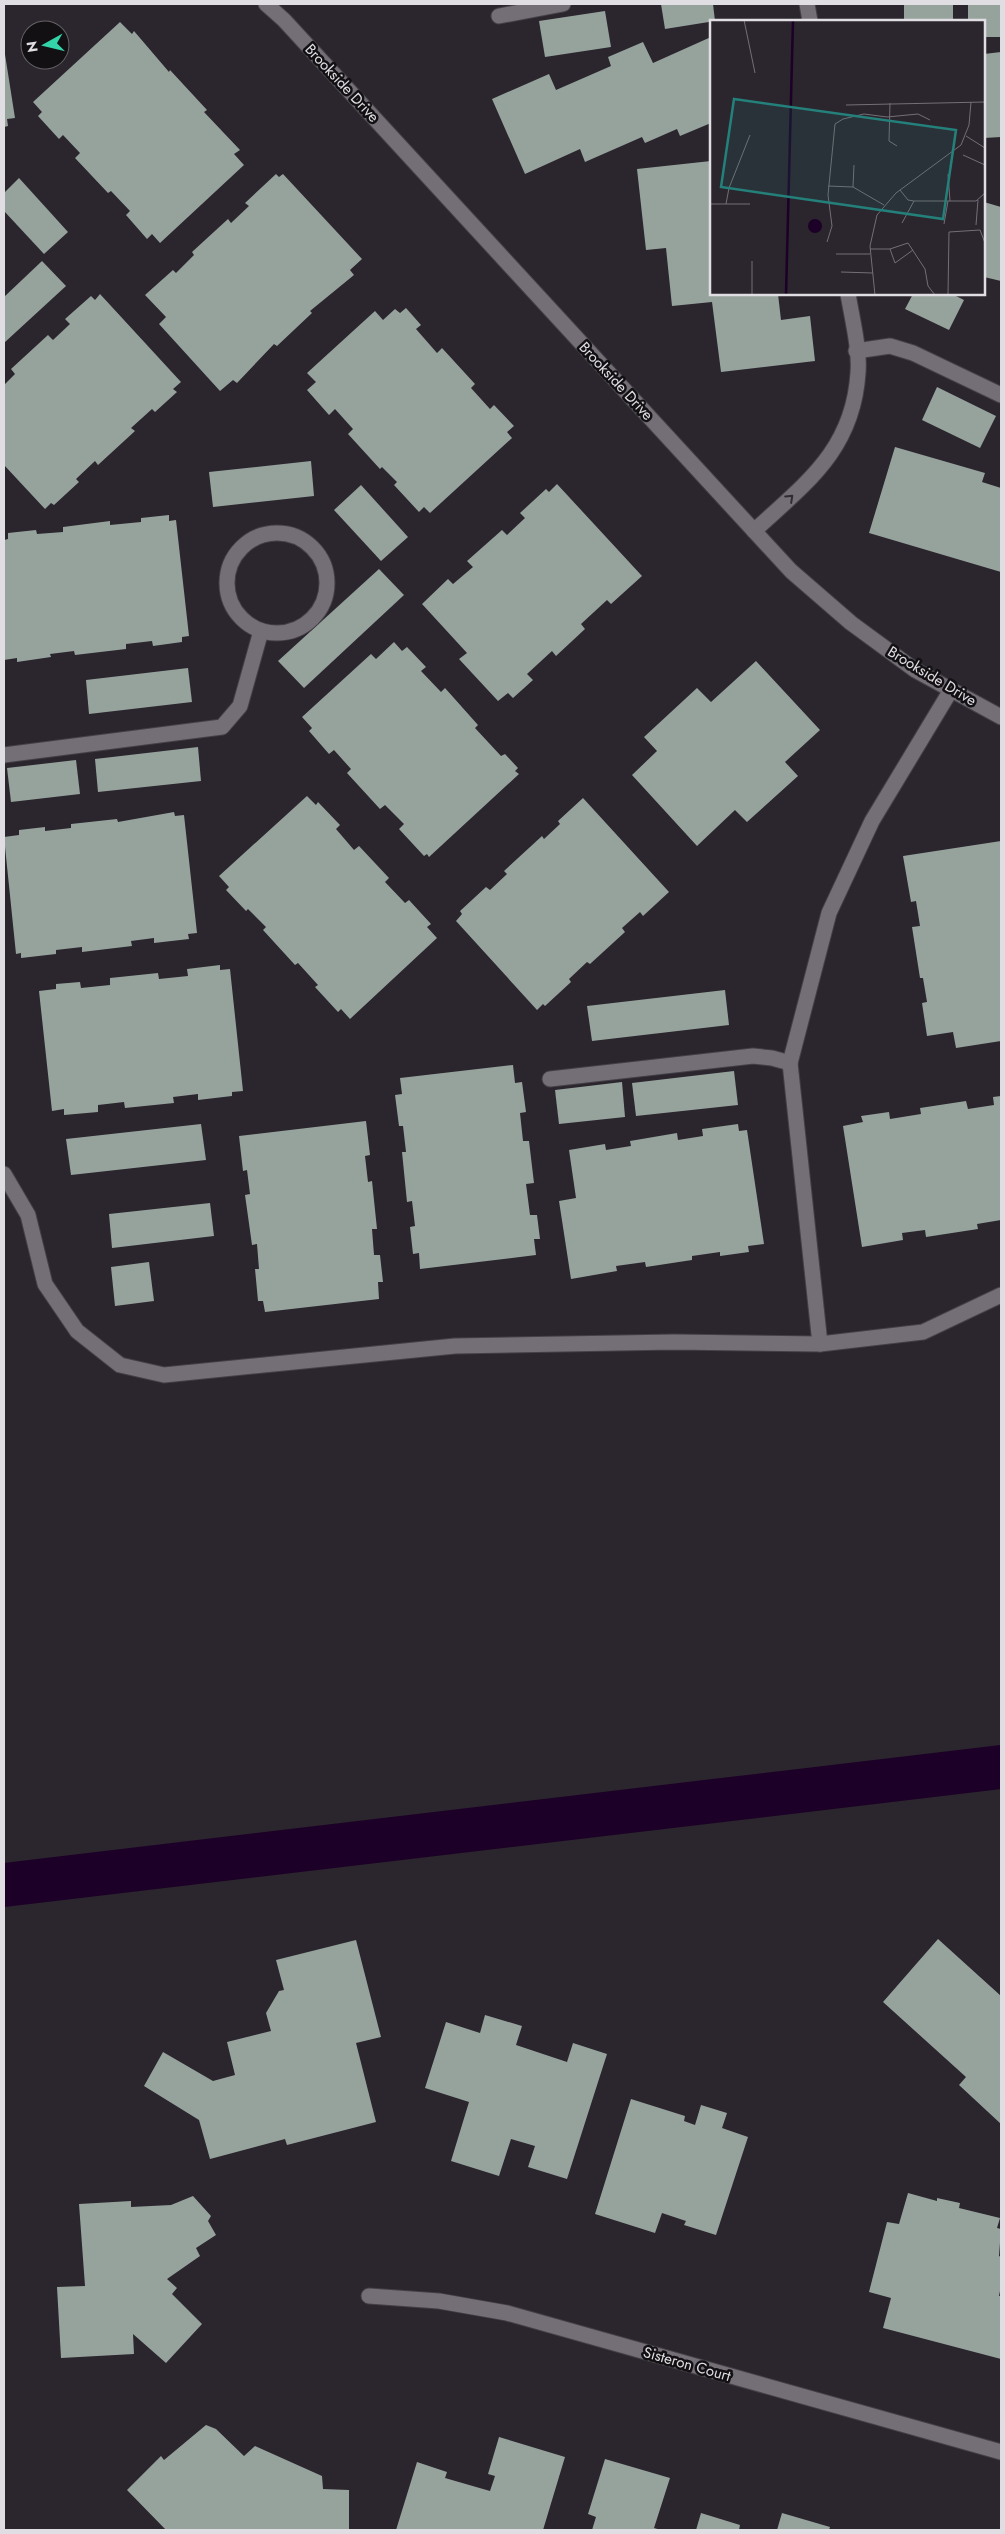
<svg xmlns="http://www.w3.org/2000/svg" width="1005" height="2534" viewBox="0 0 1005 2534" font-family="Jost,sans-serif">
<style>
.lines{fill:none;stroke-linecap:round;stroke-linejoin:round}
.canal{stroke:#1c0027;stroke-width:44}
.building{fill:#96a39d}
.minor-casing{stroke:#444047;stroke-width:17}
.minor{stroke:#746e77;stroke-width:15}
.oneway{stroke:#2f2c31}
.labels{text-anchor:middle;stroke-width:5;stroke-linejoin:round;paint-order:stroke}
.street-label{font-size:15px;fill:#e1dee3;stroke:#121013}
.inset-river{fill:none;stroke:#1c0027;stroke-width:2.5}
.inset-road{fill:none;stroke:#746f76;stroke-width:1}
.view{fill:#24807a;fill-opacity:0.15;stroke:#24807a;stroke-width:2.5}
.inset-edge{fill:none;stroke:#e1dee3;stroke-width:2.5}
</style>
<rect width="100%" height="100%" fill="#2b252d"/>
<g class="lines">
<path class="canal" d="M4,1885L1001,1767"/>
</g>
<g class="building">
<path d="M661,4H713L715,21L665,29Z"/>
<rect x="904" y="4" width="49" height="17"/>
<path d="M968,4H1001V37H984V21H968Z"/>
<path d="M605,11L611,47L545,57L539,21Z"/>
<path d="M120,22L132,34L134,31L169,72L170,70L207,110L204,112L240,150L234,154L244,165L160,243L152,234L147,239L126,215L130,211L111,191L108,193L75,158L80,153L63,135L59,139L38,116L42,112L33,102Z"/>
<path d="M711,37V123L680,136L677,129L645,143L642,137L585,162L580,149L525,174L492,99L549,74L556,90L611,66L608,57L643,42L653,63Z"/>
<path d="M4,48L15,118L7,119L8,126L4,127Z"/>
<path d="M1001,52V137L984,138V54Z"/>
<path d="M711,161V294H778L781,320L810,316L815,361L721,372L712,302L672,306L666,248L646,250L637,169Z"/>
<path d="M276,174L279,177L283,174L362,259L350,270L354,275L310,311L312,313L277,346L274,344L237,383L233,380L220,391L159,324L166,317L145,295L173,270L176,273L194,255L192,252L228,219L231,223L249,206L245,203Z"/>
<path d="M19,178L68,232L44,254L4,211V193Z"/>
<path d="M984,202L1001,207V281L984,277Z"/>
<path d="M42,261L66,286L4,343V297Z"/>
<path d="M100,294L181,382L173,389L177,392L155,412L152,409L131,428L135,431L98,465L95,461L76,479L79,482L54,505L51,503L45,509L4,465V385L15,374L11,369L48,335L53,340L70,324L65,319L91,296L95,300Z"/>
<path d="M913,294H952L964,300L949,330L905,309Z"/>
<path d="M406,308L421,325L416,329L437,353L442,348L475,384L471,388L490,409L494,405L514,426L507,432L512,438L430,513L424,507L419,512L394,485L397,482L382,467L380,469L348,434L353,429L335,409L329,415L307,390L316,382L307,373L375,311L383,320L395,309L400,313Z"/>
<path d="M937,387L996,416L980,448L922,420Z"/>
<path d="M895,447L985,473L982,482L1001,488V572L869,533Z"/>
<path d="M311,461L314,496L213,507L209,472Z"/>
<path d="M557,484L642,576L611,604L607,600L581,624L585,629L556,656L552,651L527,674L533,680L513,698L508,693L498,701L459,659L467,653L422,604L448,579L453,584L473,567L467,561L502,530L507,535L525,518L520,513L546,489L549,492Z"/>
<path d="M361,485L408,537L381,561L334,510Z"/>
<path d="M169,515V521L176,520L189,636L182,637V642L153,646L152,641L126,644V649L75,655L74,651L50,654L51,657L17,662V658L4,660V540L8,539V533L36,530L37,534L63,532V527L110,521V525L141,522V518Z"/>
<path d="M379,569L404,595L304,688L278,661Z"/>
<path d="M394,642L402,651L407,647L426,667L421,671L441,692L445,688L478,725L475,728L501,756L505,754L518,768L515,771L519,774L429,857L427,854L424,856L399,829L404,824L385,805L380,809L347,773L351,769L334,750L329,754L309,731L312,728L302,717L371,654L376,659Z"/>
<path d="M756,661L820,730L785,762L798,776L747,822L735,810L697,846L632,775L657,751L644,737L697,688L711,702Z"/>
<path d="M188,668L192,702L89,714L86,680Z"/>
<path d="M198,747L201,781L98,792L95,759Z"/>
<path d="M76,760L80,794L11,802L7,768Z"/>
<path d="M307,796L316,805L318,802L340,825L336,829L354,850L359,846L389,878L385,882L405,903L409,900L431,924L427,927L437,938L350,1019L341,1009L338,1012L315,987L318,985L298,963L295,965L263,930L266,927L248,909L246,911L226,890L229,887L219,876Z"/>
<path d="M583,798L669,892L643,916L640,912L622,928L625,932L590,964L587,962L569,979L571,982L545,1006L543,1004L537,1010L456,921L462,914L460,911L486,887L490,890L507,874L504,871L542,836L544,839L560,824L558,821Z"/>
<path d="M174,812L175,816L184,815L197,933L188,934L189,939L154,943V938L131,941L132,946L82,952V947L56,950V954L21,958V953L16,954L4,837L19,835V830L45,827V831L71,828V824L117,819L118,822Z"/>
<path d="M1001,841V1041L956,1048L953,1032L927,1036L922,1003L927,1002L923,978H920L912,927L920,926L916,901L911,902L903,856Z"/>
<path d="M220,965V970L230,969L243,1091L232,1092V1096L198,1100V1094L173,1097L174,1103L125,1108L124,1102L98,1105V1112L64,1115V1109L52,1111L39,991L56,989V984L80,982L81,988L110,985V978L158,973L159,979L188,976L187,969Z"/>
<path d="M725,990L729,1025L592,1041L587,1006Z"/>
<path d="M513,1065L515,1083L522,1082L526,1112L520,1113L523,1141H529L534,1183L526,1184L530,1215H537L540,1239H534L536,1255L420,1269L419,1253L413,1254L410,1227L415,1226L412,1201L407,1202L402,1152H406L403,1126H399L395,1095L402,1094L400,1078Z"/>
<path d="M734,1071L738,1105L636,1116L632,1083Z"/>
<path d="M622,1082L625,1117L559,1124L555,1090Z"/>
<path d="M1001,1096V1220L977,1224L978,1229L926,1237L925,1230L902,1233L903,1240L862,1247L843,1126L863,1122L861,1116L889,1112L890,1119L921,1114L920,1108L966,1101L968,1109L994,1105L993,1097Z"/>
<path d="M366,1121L370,1155L365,1156L368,1182L372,1181L377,1229H372L374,1255H380L383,1282H378L379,1299L265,1312L263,1301H258L255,1269H259L257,1244L252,1245L245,1195L250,1194L247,1170L243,1171L239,1136Z"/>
<path d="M201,1124L206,1160L71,1175L66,1139Z"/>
<path d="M738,1124L739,1131L747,1130L764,1244L748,1246L749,1252L720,1256V1252L692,1256V1260L646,1267L645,1262L616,1266L617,1271L571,1279L559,1201L576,1198L569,1150L605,1144L606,1150L631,1146L630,1141L677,1133L678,1140L703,1136L702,1129Z"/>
<path d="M210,1203L214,1236L112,1248L109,1214Z"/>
<path d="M149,1262L154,1301L115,1306L111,1267Z"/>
<path d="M938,1939L1001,1996V2124L959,2085L966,2077L883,2002Z"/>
<path d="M356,1940L381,2037L356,2043L376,2122L287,2145L285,2139L210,2159L199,2120L144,2086L163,2052L213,2081L235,2075L227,2042L271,2031L266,2013L279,1991L284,1990L276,1960Z"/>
<path d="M485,2015L522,2026L516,2045L567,2062L573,2043L607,2054L567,2179L528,2167L535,2146L511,2139L499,2176L451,2161L469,2102L425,2088L446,2022L480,2033Z"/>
<path d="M631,2099L685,2116L684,2121L695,2125L701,2105L727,2113L722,2128L748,2137L716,2235L684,2225L686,2221L662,2213L655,2233L595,2214Z"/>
<path d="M908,2193L937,2201V2198L960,2203L959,2208L1000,2218L997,2228L1001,2229L999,2256L1001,2257V2286L999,2296H1001V2359L883,2328L891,2298L869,2292L887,2222L899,2224Z"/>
<path d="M193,2196L211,2216L208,2221L216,2235L196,2248L200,2256L167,2279L177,2288L172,2294L202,2324L166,2363L133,2334L134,2354L61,2358L57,2287L85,2286L79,2204L131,2201V2207L171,2205Z"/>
<path d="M206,2425L216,2429L244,2456L255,2446L322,2476L323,2489L349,2490V2530H166L127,2490L161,2456L164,2460Z"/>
<path d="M499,2437L565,2457L543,2530H396L417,2462L447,2472L445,2478L490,2491L495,2476L488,2474Z"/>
<path d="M605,2459L670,2478L654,2528L661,2530H592L596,2517L588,2514Z"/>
<path d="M701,2513L740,2525L739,2530H696Z"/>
<path d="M782,2513L830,2527L829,2530H777Z"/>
</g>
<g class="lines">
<defs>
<g id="minor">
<path d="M266,4L284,20L791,571L851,623L915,670L1001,717"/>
<path d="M807,4L810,21"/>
<path d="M499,16L563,4"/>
<path d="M856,351L890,346L913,353L1001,395"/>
<path d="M754,531C806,483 853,450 858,373C860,350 852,318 848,294"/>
<circle cx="277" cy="583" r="50"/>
<path d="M4,755L222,727L240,706L261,631"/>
<path d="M550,1079L753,1056L772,1058L790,1063"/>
<path d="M4,1174L28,1215L45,1284L77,1331L120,1365L164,1375L455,1346L674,1342L820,1344L923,1332L1001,1295"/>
<path d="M820,1344L790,1063L829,913L872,821L951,690"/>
<path d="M369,2296L439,2301L507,2313L1001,2452"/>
</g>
</defs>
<use href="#minor" class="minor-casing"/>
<use href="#minor" class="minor"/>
</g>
<defs><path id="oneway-chevron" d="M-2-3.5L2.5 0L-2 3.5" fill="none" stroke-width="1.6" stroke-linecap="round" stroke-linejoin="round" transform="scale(1.25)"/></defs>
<use class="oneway" href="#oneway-chevron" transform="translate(790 498) rotate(-43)"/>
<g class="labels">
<g class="street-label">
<text transform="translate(342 83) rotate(47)" y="5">Brookside Drive</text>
<text transform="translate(616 381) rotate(47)" y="5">Brookside Drive</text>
<text transform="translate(932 676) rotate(31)" y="5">Brookside Drive</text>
<text transform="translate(687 2364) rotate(16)" y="5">Sisteron Court</text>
</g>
</g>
<g transform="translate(710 20)">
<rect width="275" height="275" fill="#2b252d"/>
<path d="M98 206a7 7 0 1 1 14 0a7 7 0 1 1-14 0Z" fill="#1c0027"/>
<path class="inset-river" d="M76,275L83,0"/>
<path class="inset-road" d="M34,0L45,53M180,83L179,121L187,126M136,85L275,82M256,116L275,128M253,135L275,145M238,154L240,181M118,166L143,167L174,185M143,167L144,145M190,170L198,180L204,181H266L275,173M0,184H40M16,184L19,168L40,115M192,203L204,181M234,204L238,181M266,205L268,180M117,222L122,206L118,175L125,104L133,99L154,94L177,97L208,94L220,100M160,229H180L198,223L215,249L218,266L225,275M180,229L185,243L203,230M126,234H160M131,252L163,253M42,275V241M165,275L160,226L167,195L186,173L251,125L259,105L261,82M238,275L239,212L270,210L275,223"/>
<path class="view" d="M24,79L246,110L233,199L11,167Z"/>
<rect width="275" height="275" class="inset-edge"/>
</g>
<rect width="1005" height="2534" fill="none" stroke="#e1dee3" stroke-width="10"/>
<g transform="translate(45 45) rotate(262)"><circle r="24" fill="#121013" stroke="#656266"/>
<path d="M0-4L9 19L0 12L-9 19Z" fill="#33d4a8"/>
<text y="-8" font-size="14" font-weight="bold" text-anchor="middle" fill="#e1dee3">N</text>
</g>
</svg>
